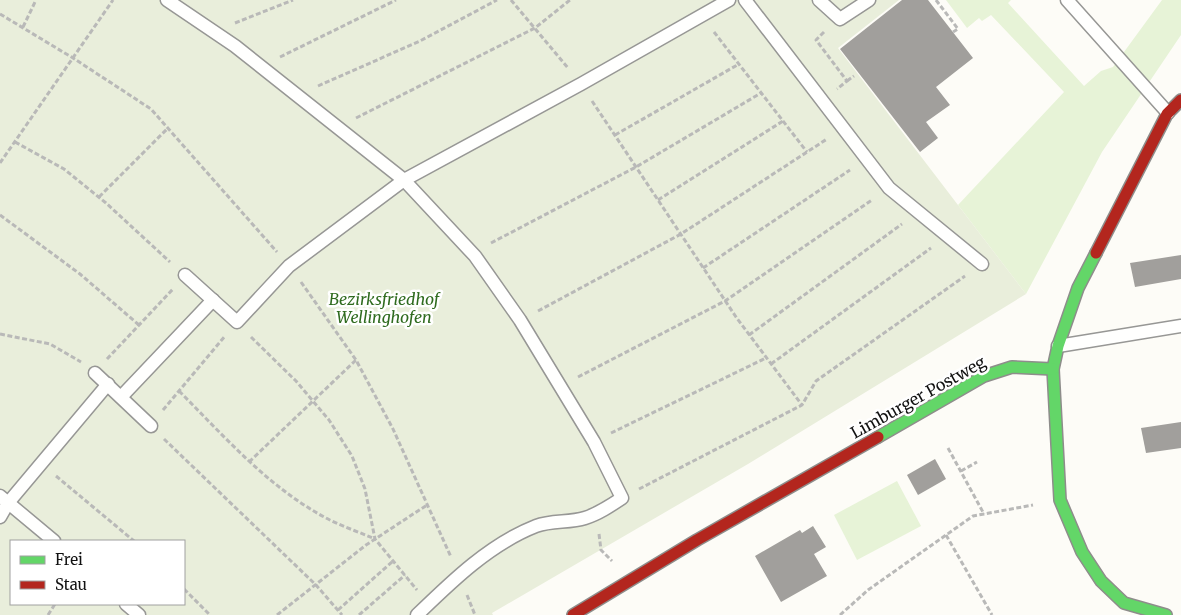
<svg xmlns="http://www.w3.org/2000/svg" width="1181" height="615" viewBox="0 0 1181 615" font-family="Merriweather,serif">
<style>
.green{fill:#e7f3d7}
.cemetery{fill:#e9eedb;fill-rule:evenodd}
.building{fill:#a19f9c}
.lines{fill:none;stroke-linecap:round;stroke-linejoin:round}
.lane-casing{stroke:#979795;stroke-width:15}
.fast-casing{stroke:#8e8d8b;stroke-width:14}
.jam-casing{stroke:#8e8d8b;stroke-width:14}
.path{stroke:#b9b9b8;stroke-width:3;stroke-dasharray:5 2.5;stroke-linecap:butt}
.lane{stroke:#fffffe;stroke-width:12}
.fast{stroke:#63d668;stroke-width:11}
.jam{stroke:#b3261e;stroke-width:11}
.labels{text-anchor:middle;stroke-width:5;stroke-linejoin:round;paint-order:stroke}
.park-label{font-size:16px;font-style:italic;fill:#2f6b1f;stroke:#fff}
.street-label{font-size:16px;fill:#111;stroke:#fff}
</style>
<rect width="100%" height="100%" fill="#fdfcf7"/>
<g class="green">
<path d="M946,0H1011L1008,3L1084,86L1101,71L1113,67L1162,0H1181V35L1102,152L1026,294L958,205L1064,92L991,15L982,21L979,18L967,28Z"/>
<path d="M897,481L921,526L857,560L834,515Z"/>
</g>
<path class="cemetery" d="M0,0H899L838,48L1026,294L748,464L492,613L493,615H0ZM11,541H184V604H11Z"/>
<g class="building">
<path d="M902,0H928L973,58L936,87L950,105L926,122L938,138L920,152L840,49Z"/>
<path d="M1181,255V279L1135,287L1130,263Z"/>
<path d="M1181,422V448L1146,453L1141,428Z"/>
<path d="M935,459L946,479L918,495L907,475Z"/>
<path d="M813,526L826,547L814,554L827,576L781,602L755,556L800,530L802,533Z"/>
</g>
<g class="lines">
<defs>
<g id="lane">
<path d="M167,0L235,46L404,180L475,256L520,320L594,442L622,498C610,506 598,514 585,518C569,523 552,520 536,526C490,544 452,581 417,615"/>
<path d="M745,0L889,188L982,264"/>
<path d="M819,0L840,19L869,0"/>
<path d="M1067,0L1168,113"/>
<path d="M185,275L237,322L289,266L404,180L581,84L729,0"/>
<path d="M1058,346L1181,326"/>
<path d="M95,373L151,426"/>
<path d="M121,397L213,300"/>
<path d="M0,496L54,541"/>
<path d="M0,517L8,503L108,384"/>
<path d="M126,604L139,615"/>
</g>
<g id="fast">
<path d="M1096,253L1078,288L1058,346L1053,369L1060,500L1082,552L1101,581L1124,603L1166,615"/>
<path d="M878,437L984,376L1012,367L1053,369"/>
</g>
<g id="jam">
<path d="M1096,253L1167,114L1181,100"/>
<path d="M573,615L697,540L878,437"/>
</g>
</defs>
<use href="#lane" class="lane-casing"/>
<use href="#fast" class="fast-casing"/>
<use href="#jam" class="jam-casing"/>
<g class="path">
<path d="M511,0L568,68"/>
<path d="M936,0L958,29L953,32"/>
<path d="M0,14L73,58L151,109L277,252"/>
<path d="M235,23L293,0"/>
<path d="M23,27L36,0"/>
<path d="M714,32L807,152"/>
<path d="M824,32L816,40L847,81L837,89"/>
<path d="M280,57L396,0"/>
<path d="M847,81L854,76"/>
<path d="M318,86L420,41L497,0"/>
<path d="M592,101L736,317L802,405"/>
<path d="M356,118L535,28L570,0"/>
<path d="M615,135L739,64"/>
<path d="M15,142L64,169L106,203L170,262"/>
<path d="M0,163L113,0"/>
<path d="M99,197L168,128"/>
<path d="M658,200L783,121"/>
<path d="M0,215L80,274L139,325"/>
<path d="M491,243L636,167L761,93"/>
<path d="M703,268L850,170"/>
<path d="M301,282L356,360L393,429L451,557"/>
<path d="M538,311L681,234L827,139"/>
<path d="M0,334L50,344L81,362"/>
<path d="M749,335L902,224"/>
<path d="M251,337L296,381L329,420L352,456L365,489L375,539L417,590"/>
<path d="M107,359L173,289"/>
<path d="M771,364L931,248"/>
<path d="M578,377L725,301L872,200"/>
<path d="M179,391C225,437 268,487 326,518C341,526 359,532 375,539"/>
<path d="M163,410L225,336"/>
<path d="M611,433L766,358"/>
<path d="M164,439L316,585L342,615"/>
<path d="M948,448L984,514"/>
<path d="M249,462L356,360"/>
<path d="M961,471L977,462"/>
<path d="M56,476L134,541"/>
<path d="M639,489L802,405L816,381L965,276"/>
<path d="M599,534L601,550L612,561"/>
<path d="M946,535L992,615"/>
<path d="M184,589L210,615"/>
<path d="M467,595L475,615"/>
<path d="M338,610L393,561"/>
<path d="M48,615L55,604"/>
<path d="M277,615L366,545L427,505"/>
<path d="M359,615L405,575"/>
<path d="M840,615L868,590L973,516L1033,505"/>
</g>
<use href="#lane" class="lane"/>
<use href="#fast" class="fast"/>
<use href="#jam" class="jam"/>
</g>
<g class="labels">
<g class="park-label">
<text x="384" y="305">Bezirksfriedhof<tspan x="384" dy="18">Wellinghofen</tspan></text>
</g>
<g class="street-label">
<text transform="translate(918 397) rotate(-29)" y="6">Limburger Postweg</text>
</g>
</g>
<rect x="10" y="540" width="175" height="65" fill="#ffffff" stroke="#a0a0a0"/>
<rect x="20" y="556" width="25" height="8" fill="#63d668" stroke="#a0a0a0"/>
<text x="55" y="565" font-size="15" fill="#111111">Frei</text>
<rect x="20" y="581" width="25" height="8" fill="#b3261e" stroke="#a0a0a0"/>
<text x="55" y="590" font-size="15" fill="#111111">Stau</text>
</svg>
